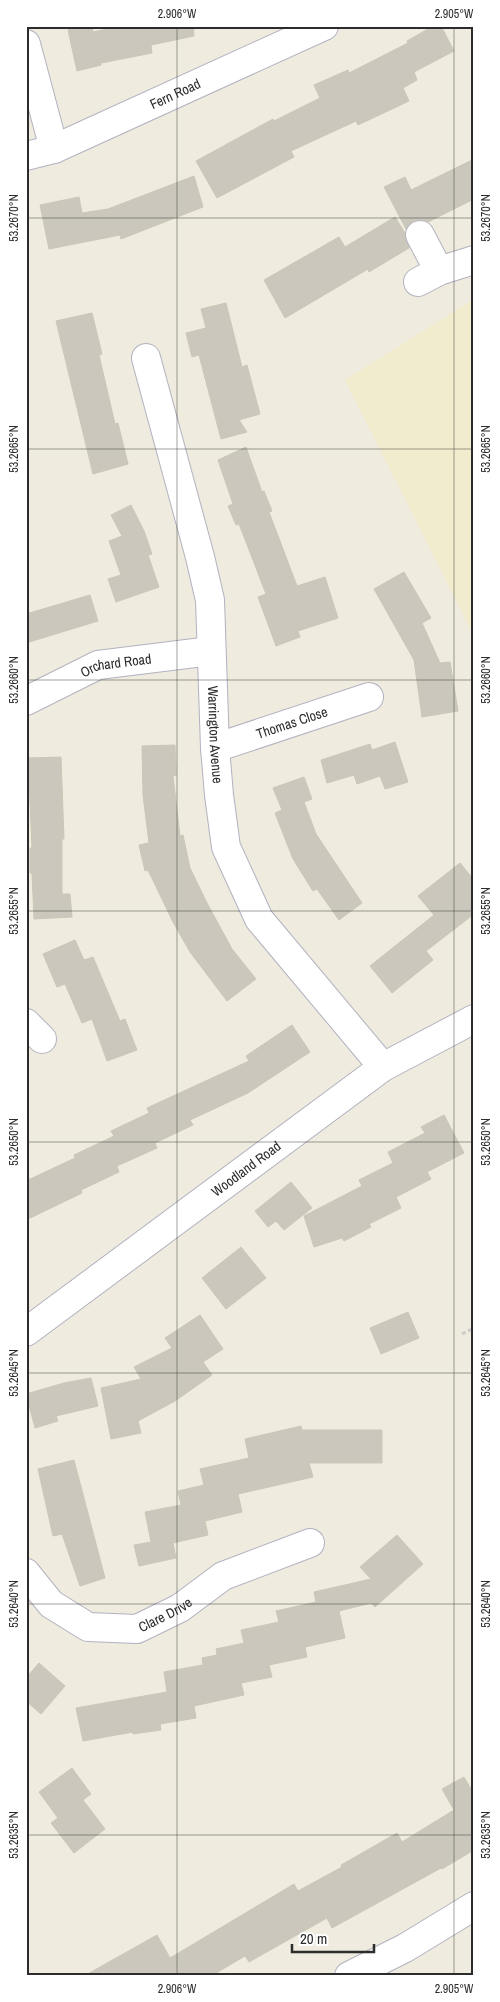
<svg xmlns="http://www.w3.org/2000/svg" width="500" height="2002" viewBox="0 0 500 2002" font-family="'Archivo Narrow',sans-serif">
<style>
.education{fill:#f1eccd}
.building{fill:#cbc7bd;stroke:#cbc7b7}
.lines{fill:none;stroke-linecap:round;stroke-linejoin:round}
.minor-casing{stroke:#b2b2c1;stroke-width:30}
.path{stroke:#ccc;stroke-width:3;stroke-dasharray:4 2.5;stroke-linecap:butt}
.minor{stroke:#fff;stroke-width:28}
.ticks{fill:none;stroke:#2c2c2c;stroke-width:1;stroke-opacity:0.45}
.labels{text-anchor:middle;stroke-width:5;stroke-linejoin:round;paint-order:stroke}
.street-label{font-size:14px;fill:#2c2c2c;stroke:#fff}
.neatline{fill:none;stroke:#2c2c2c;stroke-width:2}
.ticks-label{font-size:12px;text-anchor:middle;fill:#2c2c2c}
</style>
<rect width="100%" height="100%" fill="#efebde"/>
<path class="education" d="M474,299V636L345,380Z"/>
<g class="building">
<path d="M85,26H92L93,32L122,26H193L194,36L151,45L152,53L101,63V65L77,71L68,30Z"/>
<path d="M433,26H441L454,51L414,72L417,80L403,88L409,101L358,125L356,121L291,151L294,157L217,198L196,161L273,119L274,121L320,98L314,85L348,70L349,73L408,43L407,41Z"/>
<path d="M474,159V199L428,222L421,219L413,221L406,229L384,187L405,177L411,190Z"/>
<path d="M194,176L203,207L121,239L120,235L49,249L40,205L79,197L82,213L108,209Z"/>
<path d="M395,217L405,233L409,248L369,272L368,269L285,318L264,280L339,237L345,247Z"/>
<path d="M226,303L242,367L247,365L260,414L239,420L247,432L221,439L199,355L192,357L186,333L206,328L201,309Z"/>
<path d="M92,313L102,354L99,355L115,424L118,423L128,464L93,474L56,321Z"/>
<path d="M246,447L262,492L264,491L272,511L269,512L297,586L325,577L338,618L298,631L300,637L276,646L258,597L266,594L239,524L236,525L228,506L233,504L218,460Z"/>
<path d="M131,505L144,531L152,554L148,555L159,587L116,602L108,579L121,575L109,541L122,536L111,515Z"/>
<path d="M404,572L431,618L422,623L440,663L450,662L458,711L422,717L414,660L374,589Z"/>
<path d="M90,595L98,621L26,643V614Z"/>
<path d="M395,742L408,782L385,789L380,776L357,784L354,775L327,783L321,760L370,744L372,750Z"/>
<path d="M175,745L176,775L173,776L180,836L183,835L190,868L207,903L232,949L256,979L227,1001L190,952L173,922L148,870L145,871L139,845L149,843L143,795L142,746Z"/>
<path d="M61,757L64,839H62V894H70L72,917L34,919L32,873H30V848H32L29,780H27L26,758Z"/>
<path d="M304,777L312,799L304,802L316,834L362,903L339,920L317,889L313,891L293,859L275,813L282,810L273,788Z"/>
<path d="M460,863L474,880V914L426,951L433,960L392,993L370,966L434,915L418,896Z"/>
<path d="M75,940L84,960L93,957L120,1021L125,1019L137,1050L107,1061L92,1019L82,1023L65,984L57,987L43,954Z"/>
<path d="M292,1025L310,1052L248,1093L190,1120L193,1125L155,1143L157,1148L117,1166L119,1172L81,1190L82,1193L26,1220V1181L75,1158L74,1155L114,1136L111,1131L149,1113L147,1108L249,1061L246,1056Z"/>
<path d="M444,1115L464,1153L427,1172L431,1179L396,1197L401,1208L369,1224L371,1227L344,1241L342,1238L314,1247L304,1216L362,1186L359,1180L393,1163L388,1152L425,1133L421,1127Z"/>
<path d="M291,1182L312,1208L284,1230L276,1221L268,1227L255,1211Z"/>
<path d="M241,1247L266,1278L226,1309L202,1278Z"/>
<path d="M408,1312L419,1338L381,1354L370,1328Z"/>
<path d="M200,1315L223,1349L203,1362L212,1375L175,1401L138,1421L141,1433L111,1439L101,1388L141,1379L134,1367L172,1348L165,1338Z"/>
<path d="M91,1378L98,1406L56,1416L58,1421L35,1428L26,1394L64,1383Z"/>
<path d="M301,1426L302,1430H382V1463H309L313,1477L238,1494L242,1512L205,1521L208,1535L173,1543L176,1558L139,1566L134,1545L151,1542L145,1512L181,1505L178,1491L204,1485L200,1469L249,1458L245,1439Z"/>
<path d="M74,1460L105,1578L80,1586L62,1534L53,1536L38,1469Z"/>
<path d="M397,1535L423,1564L375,1607L371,1603L339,1611L345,1638L305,1647L307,1657L269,1665L272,1677L241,1683L244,1695L194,1706L196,1718L160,1724L161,1730L133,1734V1732L83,1741L76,1708L167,1692L164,1672L203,1665L202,1658L217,1655L216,1649L244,1643L241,1630L279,1622L276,1611L316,1602L314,1592L371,1579L360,1567Z"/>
<path d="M39,1663L65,1686L41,1714L26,1701V1678Z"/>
<path d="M72,1768L91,1794L83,1800L105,1829L74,1853L51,1823L58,1818L39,1792Z"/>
<path d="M464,1777L474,1794V1850L442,1869L441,1868L332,1928L327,1918L249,1962L245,1956L211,1976H84L157,1935L170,1958L294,1884L298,1891L342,1867L341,1865L397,1833L402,1842L454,1810L442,1789Z"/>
</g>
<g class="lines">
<defs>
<g id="minor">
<path d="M26,44L54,149"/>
<path id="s1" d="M26,156L54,149L324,26"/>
<path d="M420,235L439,271L474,260"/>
<path d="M418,282L439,271"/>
<path id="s2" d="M146,358L200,557L210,600L215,748L219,795L226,847L259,919L383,1067"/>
<path id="s3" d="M26,701L98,665L211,651"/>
<path id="s4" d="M215,748L369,697"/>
<path d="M26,1023L42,1039"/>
<path id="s5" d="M26,1332L383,1067L474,1019"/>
<path id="s6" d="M26,1573L51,1604L88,1627L137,1629L180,1608L223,1576L310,1543"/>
<path d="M349,1976L405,1948L474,1906"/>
</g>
</defs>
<use href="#minor" class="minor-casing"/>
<path class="path" d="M462,1334L474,1328"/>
<use href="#minor" class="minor"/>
</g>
<path class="ticks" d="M177,26V1976M454,26V1976M26,218H474M26,449H474M26,680H474M26,911H474M26,1142H474M26,1373H474M26,1604H474M26,1835H474"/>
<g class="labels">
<g class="street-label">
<text dy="5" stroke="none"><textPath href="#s1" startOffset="162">Fern Road</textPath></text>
<text dy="5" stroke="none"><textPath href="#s3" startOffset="98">Orchard Road</textPath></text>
<text dy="5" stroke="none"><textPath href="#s4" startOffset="81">Thomas Close</textPath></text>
<text dy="5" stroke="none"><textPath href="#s2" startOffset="385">Warrington Avenue</textPath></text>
<text dy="5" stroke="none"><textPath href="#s5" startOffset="274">Woodland Road</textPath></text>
<text dy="5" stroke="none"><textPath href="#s6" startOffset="164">Clare Drive</textPath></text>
</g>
</g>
<rect width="500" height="2002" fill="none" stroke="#ffffff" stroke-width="55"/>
<path d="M292 1944v8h82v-8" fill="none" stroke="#2c2c2c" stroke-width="2.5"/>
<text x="300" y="1944" font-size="15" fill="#2c2c2c" stroke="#ffffff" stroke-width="4" paint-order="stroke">20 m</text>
<rect x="28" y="28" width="444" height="1946" class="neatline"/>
<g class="ticks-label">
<text x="177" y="18">2.906°W</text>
<text x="454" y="18">2.905°W</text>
<text transform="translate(14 218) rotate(-90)" y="4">53.2670°N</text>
<text transform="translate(486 218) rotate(-90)" y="4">53.2670°N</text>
<text transform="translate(14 449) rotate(-90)" y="4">53.2665°N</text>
<text transform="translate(486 449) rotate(-90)" y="4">53.2665°N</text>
<text transform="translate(14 680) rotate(-90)" y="4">53.2660°N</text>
<text transform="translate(486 680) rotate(-90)" y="4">53.2660°N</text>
<text transform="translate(14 911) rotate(-90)" y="4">53.2655°N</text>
<text transform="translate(486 911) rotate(-90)" y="4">53.2655°N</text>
<text transform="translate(14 1142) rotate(-90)" y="4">53.2650°N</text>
<text transform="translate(486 1142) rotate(-90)" y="4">53.2650°N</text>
<text transform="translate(14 1373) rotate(-90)" y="4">53.2645°N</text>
<text transform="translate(486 1373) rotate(-90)" y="4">53.2645°N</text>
<text transform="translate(14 1604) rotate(-90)" y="4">53.2640°N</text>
<text transform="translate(486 1604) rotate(-90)" y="4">53.2640°N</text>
<text transform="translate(14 1835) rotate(-90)" y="4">53.2635°N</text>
<text transform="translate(486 1835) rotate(-90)" y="4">53.2635°N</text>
<text x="177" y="1993">2.906°W</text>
<text x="454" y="1993">2.905°W</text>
</g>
</svg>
